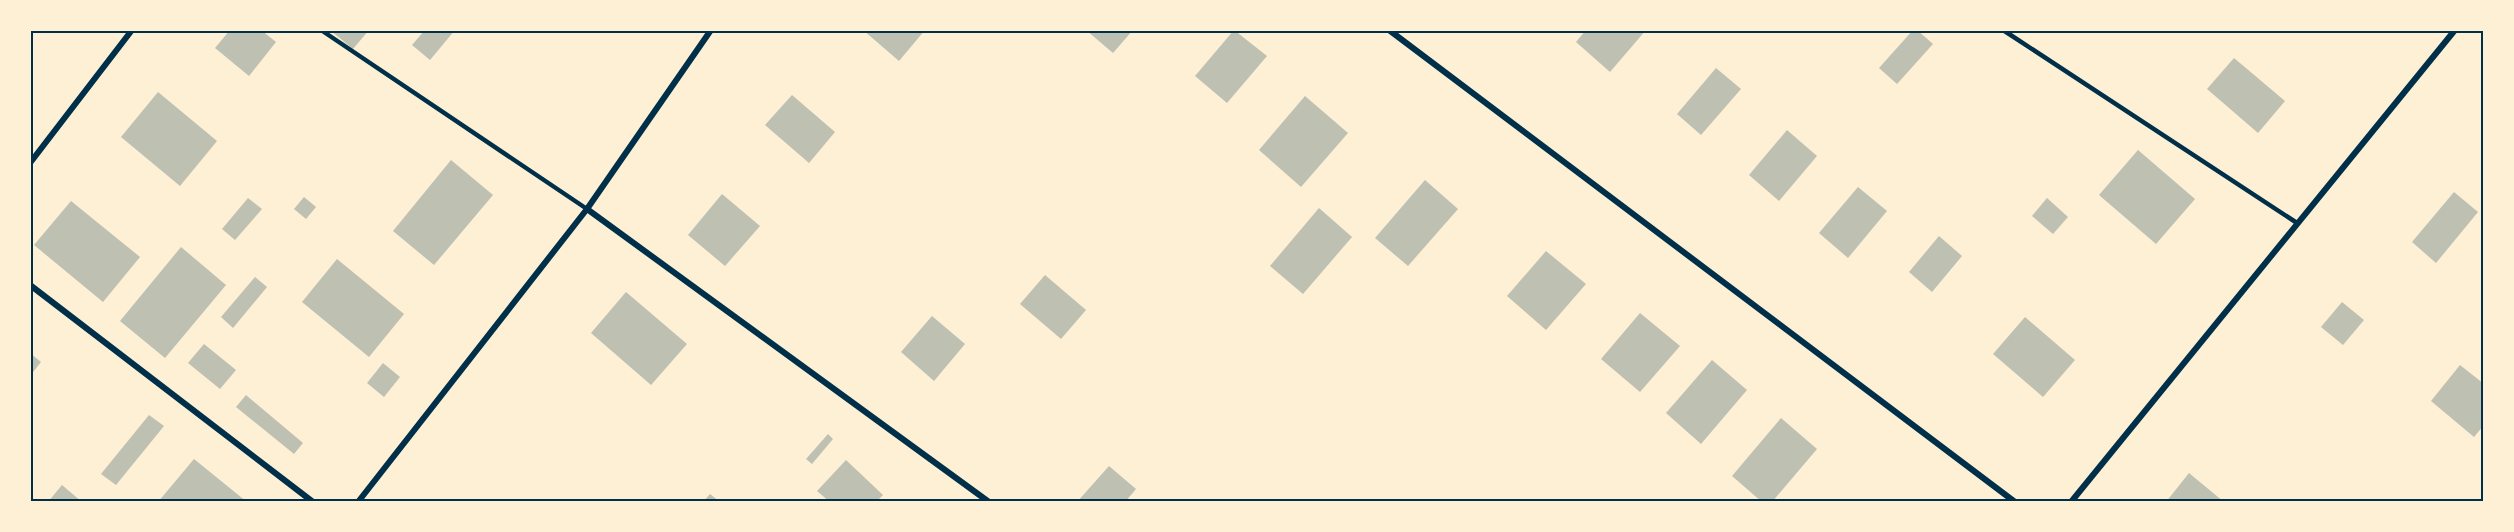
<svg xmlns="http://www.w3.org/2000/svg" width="2514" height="532" viewBox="0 0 2514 532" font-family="'Libre Baskerville',serif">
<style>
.building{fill:#bec0b2}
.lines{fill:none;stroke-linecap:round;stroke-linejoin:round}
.service{stroke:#003049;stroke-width:4.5}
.minor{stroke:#003049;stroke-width:6}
.neatline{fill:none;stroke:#003049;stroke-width:2}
</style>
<rect width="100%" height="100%" fill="#fdf0d5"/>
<g class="building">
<path d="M230,30H261L276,42L249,76L215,48Z"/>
<path d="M330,30H369L353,49Z"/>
<path d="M425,30H455L430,60L412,45Z"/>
<path d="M863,30H925L899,61Z"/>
<path d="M1086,30H1133L1113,53Z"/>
<path d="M1234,30L1267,56L1227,103L1195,76Z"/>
<path d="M1586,30H1646L1610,72L1576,42Z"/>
<path d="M1913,30H1917L1933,44L1897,84L1879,68Z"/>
<path d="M2234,58L2285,101L2258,133L2207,89Z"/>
<path d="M1716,68L1741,89L1701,135L1677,114Z"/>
<path d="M158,92L217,141L180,186L121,137Z"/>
<path d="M792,95L835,132L809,163L765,125Z"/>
<path d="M1305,96L1348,133L1301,187L1259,150Z"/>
<path d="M1787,130L1817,156L1779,201L1749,175Z"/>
<path d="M2138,150L2195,199L2156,244L2099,195Z"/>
<path d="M451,160L493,195L434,265L393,231Z"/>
<path d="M1425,180L1458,209L1408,266L1375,238Z"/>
<path d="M1858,187L1887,211L1848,258L1819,233Z"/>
<path d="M2454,192L2478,212L2436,263L2412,242Z"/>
<path d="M722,194L760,226L725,266L688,235Z"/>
<path d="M304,197L316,207L306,219L294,209Z"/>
<path d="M248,198L262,209L235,240L222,229Z"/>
<path d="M2047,198L2068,217L2053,234L2032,216Z"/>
<path d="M71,201L140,257L103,302L34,245Z"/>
<path d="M1319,208L1352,237L1303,294L1270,266Z"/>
<path d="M1939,236L1962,256L1932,292L1909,272Z"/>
<path d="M181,247L226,285L165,358L120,321Z"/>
<path d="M1546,251L1586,284L1546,330L1507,296Z"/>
<path d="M337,259L404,314L369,357L302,302Z"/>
<path d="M1045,275L1086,310L1061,339L1020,304Z"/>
<path d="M255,277L267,287L233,328L221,317Z"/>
<path d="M626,292L687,344L651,385L591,333Z"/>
<path d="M2342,302L2364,320L2343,345L2321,327Z"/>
<path d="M1640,313L1680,346L1640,392L1601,359Z"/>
<path d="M932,316L965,344L934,381L901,352Z"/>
<path d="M2025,317L2075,360L2043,397L1993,354Z"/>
<path d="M204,344L236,370L220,389L188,363Z"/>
<path d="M30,353L41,362L30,376Z"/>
<path d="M1712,360L1747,390L1701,444L1666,413Z"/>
<path d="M383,363L400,377L384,397L367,383Z"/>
<path d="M2460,365L2484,384V425L2474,437L2431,401Z"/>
<path d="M246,395L303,443L294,454L236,407Z"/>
<path d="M149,415L164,426L116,485L101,474Z"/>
<path d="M1781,418L1817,449L1772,502H1762L1732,476Z"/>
<path d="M828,434L833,439L812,464L806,459Z"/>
<path d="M194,459L247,502H158Z"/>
<path d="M846,460L883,495L876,502H830L817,491Z"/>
<path d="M1109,466L1136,489L1125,502H1077Z"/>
<path d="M2189,473L2224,502H2166Z"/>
<path d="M62,485L82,502H48Z"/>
<path d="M710,494L720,502H703Z"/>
</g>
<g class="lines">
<g class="service">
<path d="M321,30L587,209"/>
<path d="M2003,30L2297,223"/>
</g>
<g class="minor">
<path d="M1389,30L2015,502"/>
<path d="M30,163L132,30"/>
<path d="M587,209L989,502"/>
<path d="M30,285L313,502"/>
<path d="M358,502L587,209L711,30"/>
<path d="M2071,502L2455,30"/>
</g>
</g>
<rect width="2514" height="532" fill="none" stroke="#fdf0d5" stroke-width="63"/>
<rect x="32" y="32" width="2450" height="468" class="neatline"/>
</svg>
